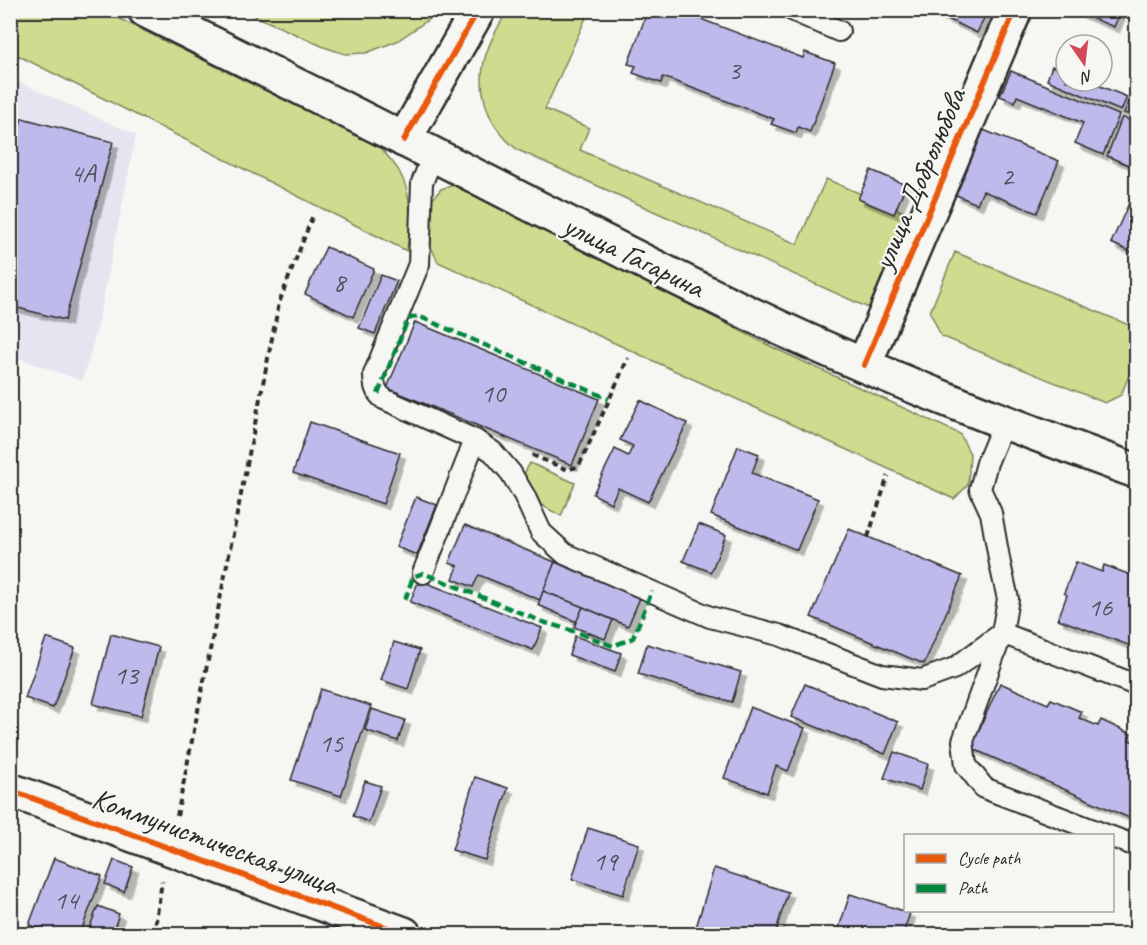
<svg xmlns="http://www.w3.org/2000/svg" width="1147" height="945" viewBox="0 0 1147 945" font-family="Caveat,sans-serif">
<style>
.built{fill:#e5e4f0}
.green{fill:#cfdc8f;stroke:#7d845d;stroke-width:1.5}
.building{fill:#bebaec;stroke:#2b2b2b;stroke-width:1.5;filter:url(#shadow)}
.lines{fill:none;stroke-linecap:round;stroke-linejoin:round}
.lane-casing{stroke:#2b2b2b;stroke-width:24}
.street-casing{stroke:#2b2b2b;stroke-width:38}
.secondary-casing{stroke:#2b2b2b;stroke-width:38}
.path{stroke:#2b2b2b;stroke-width:4;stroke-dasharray:6 4.5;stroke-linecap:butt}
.lane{stroke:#f6f6f2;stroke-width:20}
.street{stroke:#f6f6f2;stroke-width:33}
.secondary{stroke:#f6f6f2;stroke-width:33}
.quiet{stroke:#00873e;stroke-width:4.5;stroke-dasharray:9 4.5;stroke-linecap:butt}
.cycleway-casing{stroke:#f6f6f2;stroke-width:10}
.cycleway{stroke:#e8590c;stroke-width:6}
.labels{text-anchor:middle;stroke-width:4.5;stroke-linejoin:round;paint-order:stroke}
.number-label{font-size:27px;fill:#504f5b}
.street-label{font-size:30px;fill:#2b2b2b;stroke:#f6f6f2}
</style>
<defs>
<filter id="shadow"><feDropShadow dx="5.5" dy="5.5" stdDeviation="0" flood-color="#0004"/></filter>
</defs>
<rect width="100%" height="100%" fill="#f6f6f2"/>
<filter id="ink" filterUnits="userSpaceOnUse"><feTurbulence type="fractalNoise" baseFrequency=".0167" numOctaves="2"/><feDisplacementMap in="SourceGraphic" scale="12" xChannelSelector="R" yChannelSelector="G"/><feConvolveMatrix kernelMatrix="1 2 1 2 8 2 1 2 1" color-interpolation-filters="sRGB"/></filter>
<g filter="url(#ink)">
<path class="built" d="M12,79L136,135L97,329L82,381L11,355L10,84Z"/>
<g class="green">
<path d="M10,11H104L381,148C387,156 394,163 399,171C414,198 410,222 407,251L11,52Z"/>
<path d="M244,11H441L397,41L366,53L345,54L324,47Z"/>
<path d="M507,11H589L545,109L589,128L580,150L797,244L826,179L906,213L900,227L920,237L871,309L518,150C513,146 508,142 504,137C486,119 478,87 484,62C488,44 498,27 507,11Z"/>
<path d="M454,185L774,348L960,434L970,454L968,485L954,499L438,262L431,247L429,222L432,200L441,189Z"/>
<path d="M955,252L1136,328V358L1121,395L1105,403L941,336L930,312Z"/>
<path d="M530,463L575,483L561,516L541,505L524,474Z"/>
</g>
<g class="building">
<path d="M648,10H686L685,13L803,58L805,52L835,63L810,132L798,127L796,133L771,124L774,119L663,77L661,83L633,73L636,66L628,64Z"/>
<path d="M929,10H988L977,33Z"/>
<path d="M1072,10H1121L1114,27Z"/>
<path d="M1052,66L1066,72V81H1088L1127,97L1121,111L1047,80Z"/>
<path d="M1011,71L1119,115L1103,155L1075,143L1083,123L1017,96L1015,102L1000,96Z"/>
<path d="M1130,98L1136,101V117L1124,113Z"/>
<path d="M1122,117L1136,123V151L1131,166L1107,156Z"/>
<path d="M22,118L113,142L65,320L10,306V159Z"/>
<path d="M981,129L1059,161L1037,213L983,191L977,204L954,194Z"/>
<path d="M871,170L906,185L894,214L858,199Z"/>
<path d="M1134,192L1136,193V254L1111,243Z"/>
<path d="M326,247L374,269L353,317L305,294Z"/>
<path d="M381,275L397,281L375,334L359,328Z"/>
<path d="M415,322L599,399L572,465L387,388Z"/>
<path d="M640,400L687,423L648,502L618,488L611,503L593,494L615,449L628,456L633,446L620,440Z"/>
<path d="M310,422L400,453L383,504L293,473Z"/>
<path d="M738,446L759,454L752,473L818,499L797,550L711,515Z"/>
<path d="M416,497L437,505L417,555L396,547Z"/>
<path d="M699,524L726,535L711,572L683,561Z"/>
<path d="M465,525L555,562L540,600L479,575L473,587L453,579L458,566L449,563Z"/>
<path d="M849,529L962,576L924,664L811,617Z"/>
<path d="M555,562L640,598L628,626L543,591Z"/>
<path d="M1076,562L1102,572L1104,565L1136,577V648L1058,619L1067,595L1064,593Z"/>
<path d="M419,580L542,628L533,650L410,602Z"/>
<path d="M543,591L583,607L577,622L538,605Z"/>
<path d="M583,607L613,620L605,639L574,627Z"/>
<path d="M111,634L159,647L141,716L93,704Z"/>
<path d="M575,636L621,653L615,672L569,655Z"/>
<path d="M46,638L75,648L53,708L25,698Z"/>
<path d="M394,642L420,650L408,689L381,680Z"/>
<path d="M647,644L741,672L732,702L638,674Z"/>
<path d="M1000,683L1048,704L1051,699L1082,712L1079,718L1098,726L1101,720L1131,734L1129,740L1136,743V821L971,748Z"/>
<path d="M805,684L898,722L885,754L791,717Z"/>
<path d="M321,689L371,706L341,796L291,780Z"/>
<path d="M750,707L805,728L788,771L776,766L767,793L724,778Z"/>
<path d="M372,709L405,720L398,741L365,730Z"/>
<path d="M894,752L928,764L920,790L884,778Z"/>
<path d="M475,777L508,788L485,860L452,850Z"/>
<path d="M365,781L381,786L369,822L353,816Z"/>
<path d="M588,828L639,844L623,895L572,879Z"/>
<path d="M54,858L102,876L80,934H56L29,925Z"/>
<path d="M114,860L133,867L124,892L105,884Z"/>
<path d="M714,868L788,892L775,934H694Z"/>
<path d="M850,894L910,913L903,934H837Z"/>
<path d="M98,906L119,914L112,934H87Z"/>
</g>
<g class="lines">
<defs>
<g id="lane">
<path d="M792,10L839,31"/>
<path d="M433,155L422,183L419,264L374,374C374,385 375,392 384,399L475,440L493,452L511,473L524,495L541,532L565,554L710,617L779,635L882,675L922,680L955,668L1002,633L1008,599L1000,564L991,513L980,489L987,463L1004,422"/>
<path d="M423,573L475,440"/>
<path d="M1109,836L984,788L966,765L963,741L1002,633L1136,685"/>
<path d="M1112,837L1136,846"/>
</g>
<g id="street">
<path d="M404,140L478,10"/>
<path d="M864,365L1015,10"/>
<path d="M10,790L404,934"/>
</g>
<path id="secondary" d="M145,10C231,53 316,95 401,138C527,202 652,268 780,328C896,382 1016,427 1136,471"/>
</defs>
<use href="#lane" class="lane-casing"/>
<use href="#street" class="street-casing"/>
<use href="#secondary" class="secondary-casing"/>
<g class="path">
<path d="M532,455L568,470L579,466L628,358"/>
<path d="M868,537L888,476"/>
<path d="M177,816L279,303L313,215"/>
<path d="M154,934L162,881"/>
</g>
<use href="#lane" class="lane"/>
<use href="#street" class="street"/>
<use href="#secondary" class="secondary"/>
<g class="quiet">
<path d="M378,394L408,319L418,316L609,399"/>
<path d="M405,600L413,577L423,573L543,622L573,631L613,646L633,638L652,591"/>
</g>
<defs>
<g id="cycleway">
<path d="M404,140L478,10"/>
<path d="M864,365L1015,10"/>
<path d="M10,790L404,934"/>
</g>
</defs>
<use href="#cycleway" class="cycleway-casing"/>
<use href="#cycleway" class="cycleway"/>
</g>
</g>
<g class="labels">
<g class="number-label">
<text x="734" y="79">3</text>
<text x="83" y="182">4А</text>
<text x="1007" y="185">2</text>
<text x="339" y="291">8</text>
<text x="493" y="402">10</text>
<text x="1100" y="616">16</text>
<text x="126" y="684">13</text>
<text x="331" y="752">15</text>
<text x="605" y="870">19</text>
<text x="66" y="909">14</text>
</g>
<g class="street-label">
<text transform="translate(919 179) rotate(-67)" y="10">улица Добролюбова</text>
<text transform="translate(634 256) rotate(26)" y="10">улица Гагарина</text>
<text transform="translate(215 841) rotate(20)" y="10">Коммунистическая улица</text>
</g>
</g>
<rect width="1147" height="945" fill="none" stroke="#f6f6f2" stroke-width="36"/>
<rect x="18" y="18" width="1111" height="909" fill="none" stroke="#2b2b2b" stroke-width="2" filter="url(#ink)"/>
<rect x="904" y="834" width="210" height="78" fill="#f6f6f2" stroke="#a5a5a2" stroke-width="1.5"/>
<rect x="916" y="854" width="30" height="9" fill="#e8590c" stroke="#a5a5a2" stroke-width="1.5"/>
<text x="958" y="864" font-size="18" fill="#2b2b2b">Cycle path</text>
<rect x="916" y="884" width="30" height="9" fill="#00873e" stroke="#a5a5a2" stroke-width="1.5"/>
<text x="958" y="894" font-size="18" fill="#2b2b2b">Path</text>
<g transform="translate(1084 63) rotate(166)"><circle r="28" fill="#f6f6f2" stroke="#a5a5a2" stroke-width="1.5"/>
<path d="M0-4.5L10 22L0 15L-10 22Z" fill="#d1495b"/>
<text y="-9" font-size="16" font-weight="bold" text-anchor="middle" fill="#2b2b2b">N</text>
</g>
</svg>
